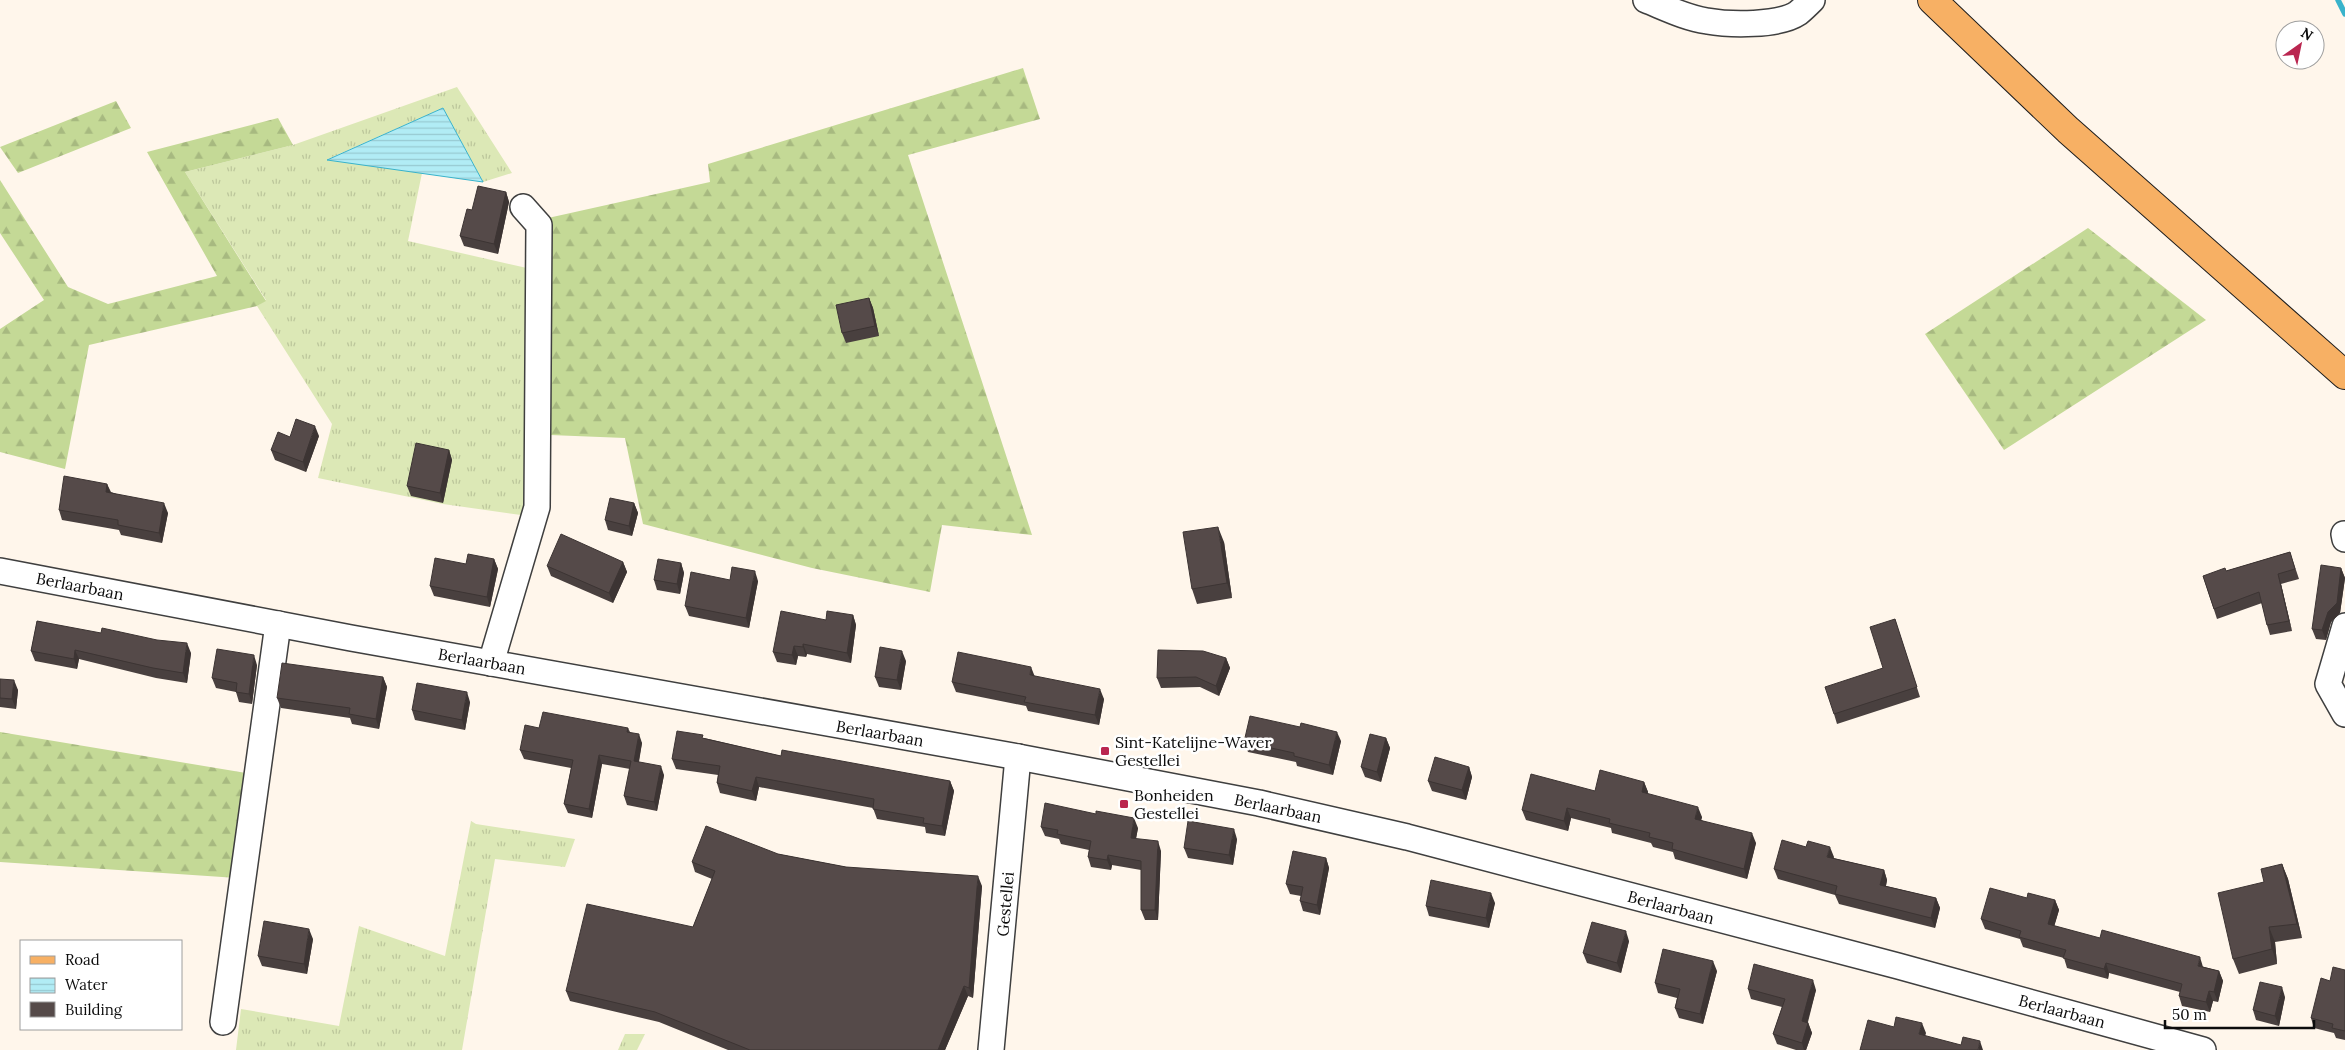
<svg xmlns="http://www.w3.org/2000/svg" width="2345" height="1050" viewBox="0 0 2345 1050" font-family="Lora,serif">
<style>
.grass{fill:url(#grass-tufts)}
.forest{fill:url(#forest-firs)}
.water{fill:url(#water-rules);stroke:#39b3cb}
.lines{fill:none;stroke-linecap:round;stroke-linejoin:round}
.stream{stroke:#39b3cb;stroke-width:5.5}
.minor-casing{stroke:#3f3f3f;stroke-width:28}
.major-casing{stroke:#1d1d1d;stroke-width:30}
.minor{stroke:#fff;stroke-width:25}
.major{stroke:#f7b064;stroke-width:28}
.wall{fill:#49403f}
.shaded-wall{fill:#3c3433}
.building{fill:#554a49;stroke:#3c3433}
.poi-dot{fill:#ba2650;stroke:#fff;stroke-width:2}
.labels{text-anchor:middle;stroke-width:5;stroke-linejoin:round;paint-order:stroke}
.street-label{font-size:16px;fill:#0c0c0c;stroke:#fff}
.poi-label{font-size:16px;fill:#0c0c0c;stroke:#fff;text-anchor:start}
</style>
<defs>
<pattern id="grass-tufts" width="24" height="20" patternUnits="userSpaceOnUse" patternTransform="scale(1.25)"><rect width="24" height="20" fill="#dce8b6"/><path d="M3 7l-1-3M5 7V3M7 7l1-3M15 17l-1-3M17 17v-4M19 17l1-3" fill="none" stroke="#bcc69b"/></pattern>
<pattern id="forest-firs" width="22" height="20" patternUnits="userSpaceOnUse" patternTransform="scale(1.25)"><rect width="22" height="20" fill="#c4d996"/><path d="M5 1l3.5 6h-7zM16 11l3.5 6h-7z" fill="#a7b980"/></pattern>
<pattern id="water-rules" width="6" height="5" patternUnits="userSpaceOnUse" patternTransform="scale(1.25)"><rect width="6" height="5" fill="#b1ecf5"/><path d="M0 2.5h6" fill="none" stroke="#97c9d1"/></pattern>
</defs>
<rect width="100%" height="100%" fill="#fff6eb"/>
<g class="grass">
<path d="M457,87L512,173L483,182L443,108L328,159L422,173L408,241L549,273L550,435L538,434L537,507L521,515L443,504L318,478L332,424L257,306L266,300L185,172L293,145Z"/>
<path d="M471,821L476,824L575,839L565,867L495,859L462,1050H236L241,1009L339,1026L359,926L445,956Z"/>
<path d="M625,1034H645L637,1050H618Z"/>
</g>
<g class="forest">
<path d="M1023,68L1040,119L908,155L1032,535L942,525L930,592L812,568L643,524L625,438L550,435L548,218L710,182L708,164Z"/>
<path d="M116,101L131,128L18,173L0,147Z"/>
<path d="M278,118L293,145L185,172L266,301L257,306L89,345L65,469L0,452V329L44,300L0,233V180L68,287L108,304L217,276L147,152Z"/>
<path d="M2088,228L2206,320L2004,450L1925,334Z"/>
<path d="M0,732L252,774L237,878L0,862Z"/>
</g>
<path class="water" d="M443,108L483,182L327,160Z"/>
<g class="lines">
<path class="stream" d="M2338,0L2345,14"/>
<defs>
<g id="minor">
<path d="M1646,0C1666,8 1686,18 1707,21C1730,25 1779,26 1798,13C1803,9 1808,4 1812,0"/>
<path d="M2344,534L2345,539"/>
<path d="M0,571L351,638L1018,757L1259,803L1407,837L1898,966L2203,1050"/>
<path d="M2345,626L2328,684L2345,714"/>
<path d="M491,663L537,507L539,225L523,207"/>
<path d="M223,1022L278,624"/>
<path d="M991,1050L1018,757"/>
</g>
<path id="major" d="M1932,0L2068,130L2345,375"/>
</defs>
<use href="#minor" class="minor-casing"/>
<use href="#major" class="major-casing"/>
<use href="#minor" class="minor"/>
<use href="#major" class="major"/>
</g>
<g class="wall">
<path d="M506,192L509,202L498,254L464,246L460,236L472,210Z"/>
<path d="M869,298L873,308L879,336L846,343L842,333Z"/>
<path d="M319,436L306,472L275,460L271,450Z"/>
<path d="M449,450L452,460L443,503L411,496L407,486Z"/>
<path d="M107,484L111,492L168,513L162,543L121,535L119,530L62,520L59,510Z"/>
<path d="M634,503L638,513L632,536L608,530L605,520Z"/>
<path d="M1224,542L1232,598L1197,604L1192,589Z"/>
<path d="M2290,552L2299,579L2281,584L2292,631L2270,635L2267,625L2262,603L2217,619L2203,576L2226,571Z"/>
<path d="M494,559L498,569L490,607L434,596L430,586L466,564Z"/>
<path d="M623,562L627,572L613,603L551,576L547,566Z"/>
<path d="M681,563L684,573L680,594L657,590L654,580Z"/>
<path d="M2341,568L2345,578L2340,613L2331,622L2326,640L2316,639L2312,629Z"/>
<path d="M730,580L758,581L749,628L689,616L685,606Z"/>
<path d="M853,615L856,625L851,663L807,654L806,657L798,656L796,665L777,662L773,652L826,620Z"/>
<path d="M1895,619L1920,697L1837,724L1834,714L1883,668Z"/>
<path d="M37,621L191,653L187,683L156,678L79,659L77,669L35,661L31,651Z"/>
<path d="M1226,658L1230,668L1219,696L1200,687L1161,688L1157,678Z"/>
<path d="M906,661L901,690L879,687L875,677Z"/>
<path d="M257,665L252,704L239,702L236,692L216,688L212,678Z"/>
<path d="M1034,676L1104,699L1099,725L1028,711L1026,706L956,692L952,682Z"/>
<path d="M383,677L387,687L379,729L352,724L350,718L281,708L277,698Z"/>
<path d="M0,679L18,690L16,709L0,707Z"/>
<path d="M470,702L465,730L415,720L412,710Z"/>
<path d="M539,728H628L630,732L642,743L639,762L664,775L657,811L627,805L624,796L630,769L602,764L592,818L568,813L564,804L571,768L524,759L520,750Z"/>
<path d="M704,738L781,756L950,781L954,791L945,836L926,833L925,827L877,819L873,808L759,787L756,801L720,793L717,783L718,775L676,769L672,759Z"/>
<path d="M1386,738L1390,748L1381,782L1365,777L1361,767Z"/>
<path d="M1341,741L1333,775L1297,766L1296,762L1248,752L1244,742Z"/>
<path d="M1469,767L1472,777L1466,800L1432,791L1428,781Z"/>
<path d="M1644,782L1648,792L1647,794L1702,817L1701,820L1756,843L1747,879L1675,859L1673,852L1653,847L1651,843L1612,833L1611,828L1571,818L1568,831L1526,820L1522,810L1595,791Z"/>
<path d="M1041,827L1138,828L1136,839L1161,851L1158,920H1145L1141,910V870L1112,865L1111,870L1091,867L1088,857L1089,850L1061,844L1059,839L1045,836Z"/>
<path d="M1237,839L1233,865L1188,858L1184,848Z"/>
<path d="M778,854L846,867L982,886L973,998L968,996L945,1050H728L659,1022L570,1001L566,991L693,927L712,879L695,872L692,862Z"/>
<path d="M1834,857L1833,858L1884,870L1887,880L1886,886L1936,898L1940,908L1935,928L1839,904L1835,895L1778,879L1774,869Z"/>
<path d="M1326,858L1329,868L1320,915L1303,911L1300,901L1301,896L1290,894L1286,884Z"/>
<path d="M2282,864L2288,879L2302,938L2275,942L2277,964L2239,974L2233,959L2264,882Z"/>
<path d="M2027,898L2055,900L2059,910L2054,926L2219,971L2223,981L2218,1002L2213,1001L2210,1012L2182,1006L2179,996L2180,992L2109,973L2108,979L2067,968L2064,958L2023,947L2020,939L1985,929L1981,919Z"/>
<path d="M1495,903L1489,928L1429,916L1426,906Z"/>
<path d="M313,939L307,974L262,966L258,956Z"/>
<path d="M1629,941L1621,973L1587,963L1583,953Z"/>
<path d="M2345,970V1040L2336,1038L2334,1033L2314,1028L2311,1018L2330,981Z"/>
<path d="M1717,971L1703,1024L1679,1018L1675,1008L1677,998L1658,993L1655,983Z"/>
<path d="M1748,989L1816,990L1808,1022L1812,1033L1806,1050H1796L1777,1044L1773,1034L1782,1007L1751,999Z"/>
<path d="M2285,997L2279,1026L2256,1020L2253,1010Z"/>
</g>
<g class="shaded-wall">
<path d="M506,192L509,202L498,254L494,244Z"/>
<path d="M869,298L873,308L879,336L875,326Z"/>
<path d="M315,426L319,436L306,472L303,462Z"/>
<path d="M449,450L452,460L443,503L440,493Z"/>
<path d="M107,484L111,494L106,492Z"/>
<path d="M164,503L168,513L162,543L159,533Z"/>
<path d="M634,503L638,513L632,536L629,526Z"/>
<path d="M1218,527L1224,542L1232,598L1227,583Z"/>
<path d="M494,559L498,569L490,607L487,597Z"/>
<path d="M623,562L627,572L613,603L609,593Z"/>
<path d="M681,563L684,573L680,594L677,584Z"/>
<path d="M2341,568L2345,578L2340,613L2331,622L2326,640L2322,630Z"/>
<path d="M755,571L758,581L749,628L746,618Z"/>
<path d="M2278,574L2281,584L2292,631L2289,621Z"/>
<path d="M853,615L856,625L851,663L847,653Z"/>
<path d="M187,643L191,653L187,683L183,673Z"/>
<path d="M803,644L807,654L806,657L803,647Z"/>
<path d="M794,646L798,656L796,665L792,655Z"/>
<path d="M75,650L79,659L77,669L74,659Z"/>
<path d="M902,651L906,661L901,690L897,680Z"/>
<path d="M254,655L257,665L252,704L249,694Z"/>
<path d="M1226,658L1230,668L1219,696L1216,686Z"/>
<path d="M1031,667L1035,677L1030,675Z"/>
<path d="M383,677L387,687L379,729L376,719Z"/>
<path d="M14,680L18,690L16,709L12,699Z"/>
<path d="M1100,689L1104,699L1099,725L1095,715Z"/>
<path d="M467,692L470,702L465,730L462,720Z"/>
<path d="M1337,732L1341,741L1333,775L1329,765Z"/>
<path d="M639,734L642,743L637,770L634,761Z"/>
<path d="M1386,738L1390,748L1381,782L1377,772Z"/>
<path d="M599,755L602,764L592,818L589,809Z"/>
<path d="M661,766L664,775L657,811L654,802Z"/>
<path d="M1469,767L1472,777L1466,800L1462,790Z"/>
<path d="M756,777L759,787L756,801L752,791Z"/>
<path d="M950,781L954,791L945,836L942,826Z"/>
<path d="M1644,782L1648,792L1645,802L1642,792Z"/>
<path d="M1698,807L1702,817L1699,829L1695,819Z"/>
<path d="M1567,808L1571,818L1568,831L1564,821Z"/>
<path d="M1134,818L1138,828L1134,848L1131,838Z"/>
<path d="M1234,829L1237,839L1233,865L1229,855Z"/>
<path d="M1752,833L1756,843L1747,879L1744,869Z"/>
<path d="M1158,841L1161,851L1158,920L1155,910Z"/>
<path d="M1830,847L1834,857L1831,867L1827,857Z"/>
<path d="M1108,855L1112,865L1111,870L1107,860Z"/>
<path d="M1326,858L1329,868L1320,915L1317,905Z"/>
<path d="M2282,864L2288,879L2302,938L2297,924Z"/>
<path d="M1884,870L1887,880L1884,895L1880,885Z"/>
<path d="M978,876L982,886L973,998L969,988Z"/>
<path d="M1491,893L1495,903L1489,928L1486,918Z"/>
<path d="M1936,898L1940,908L1935,928L1931,918Z"/>
<path d="M2055,900L2059,910L2052,934L2048,924Z"/>
<path d="M2269,927L2275,942L2277,964L2272,949Z"/>
<path d="M309,929L313,939L307,974L304,964Z"/>
<path d="M1626,931L1629,941L1621,973L1617,963Z"/>
<path d="M2200,957L2203,967L2198,966Z"/>
<path d="M1713,961L1717,971L1703,1024L1700,1014Z"/>
<path d="M2106,963L2109,973L2108,979L2104,969Z"/>
<path d="M2219,971L2223,981L2218,1002L2214,992Z"/>
<path d="M1813,980L1816,990L1805,1030L1802,1021Z"/>
<path d="M964,986L968,996L945,1050H937Z"/>
<path d="M2282,987L2285,997L2279,1026L2275,1016Z"/>
<path d="M2209,991L2213,1001L2210,1012L2206,1002Z"/>
<path d="M1808,1023L1812,1033L1806,1050H1804L1802,1043Z"/>
<path d="M1922,1023L1926,1033L1923,1044L1919,1034Z"/>
<path d="M1980,1041L1983,1050H1978Z"/>
</g>
<g class="building">
<path d="M478,186L506,192L494,244L460,236L467,209L472,210Z"/>
<path d="M869,298L875,326L842,333L836,305Z"/>
<path d="M296,419L315,426L303,462L271,450L278,432L290,437Z"/>
<path d="M416,443L449,450L440,493L407,486Z"/>
<path d="M64,476L107,484L106,492L164,503L159,533L118,525V520L59,510Z"/>
<path d="M610,498L634,503L629,526L605,520Z"/>
<path d="M1218,527L1227,583L1192,589L1183,532Z"/>
<path d="M561,534L623,562L609,593L547,566Z"/>
<path d="M2290,552L2295,569L2278,574L2289,621L2267,625L2259,592L2214,609L2203,576L2225,568L2226,571Z"/>
<path d="M468,554L494,559L487,597L430,586L435,558L466,564Z"/>
<path d="M658,559L681,563L677,584L654,580Z"/>
<path d="M2321,565L2341,568L2337,603L2328,612L2322,630L2312,629Z"/>
<path d="M732,567L755,571L746,618L685,606L691,572L730,580Z"/>
<path d="M781,611L826,620L827,611L853,615L847,653L803,644V647L794,646L792,655L773,652Z"/>
<path d="M1895,619L1917,687L1834,714L1825,687L1883,668L1870,627Z"/>
<path d="M37,621L101,633L102,628L157,640L187,643L183,673L153,668L75,650L74,659L31,651Z"/>
<path d="M880,647L902,651L897,680L875,677Z"/>
<path d="M217,649L254,655L249,694L236,692L237,683L212,678Z"/>
<path d="M1158,650L1203,651L1226,658L1216,686L1196,677L1157,678Z"/>
<path d="M958,652L1031,667L1030,675L1100,689L1095,715L1024,702L1026,697L952,682Z"/>
<path d="M282,663L383,677L376,719L349,714L350,708L277,698Z"/>
<path d="M0,679L14,680L12,699L0,698Z"/>
<path d="M417,683L467,692L462,720L412,710Z"/>
<path d="M543,712L628,728L627,732L639,734L634,761L661,766L654,802L624,796L631,761L599,755L589,809L564,804L573,760L520,750L525,725L539,728Z"/>
<path d="M1250,716L1300,727L1301,723L1337,732L1329,765L1294,756V753L1244,742Z"/>
<path d="M677,731L703,735L702,738L781,756L782,750L950,781L942,826L923,823L924,818L873,809L874,799L756,777L752,791L717,783L720,766L672,759Z"/>
<path d="M1370,734L1386,738L1377,772L1361,767Z"/>
<path d="M1435,757L1469,767L1462,790L1428,781Z"/>
<path d="M1600,770L1644,782L1642,792L1698,807L1695,819L1752,833L1744,869L1672,849L1673,843L1649,837L1650,833L1609,823L1610,819L1567,808L1564,821L1522,810L1531,774L1595,791Z"/>
<path d="M1045,803L1096,814V811L1134,818L1131,838L1158,841L1155,910H1141V861L1108,855L1107,860L1088,857L1091,841L1057,834L1058,830L1041,827Z"/>
<path d="M1188,821L1234,829L1229,855L1184,848Z"/>
<path d="M706,826L778,854L846,867L978,876L969,988L964,986L938,1050H750L655,1012L566,991L587,904L693,927L715,871L692,862Z"/>
<path d="M1782,840L1806,847L1808,841L1830,847L1827,857L1884,870L1880,885L1936,898L1931,918L1835,894L1837,886L1774,869Z"/>
<path d="M1293,851L1326,858L1317,905L1300,901L1303,887L1286,884Z"/>
<path d="M2282,864L2297,924L2269,927L2272,949L2233,959L2218,893L2264,882L2261,869Z"/>
<path d="M1431,880L1491,893L1486,918L1426,906Z"/>
<path d="M1990,888L2027,898L2028,893L2055,900L2048,924L2100,938L2102,930L2200,957L2198,966L2219,971L2214,992L2209,991L2206,1002L2179,996L2182,984L2106,963L2104,969L2063,958L2066,950L2019,937L2021,931L1981,919Z"/>
<path d="M264,921L309,929L304,964L258,956Z"/>
<path d="M1592,922L1626,931L1617,963L1583,953Z"/>
<path d="M1663,949L1713,961L1700,1014L1675,1008L1680,989L1655,983Z"/>
<path d="M1754,964L1813,980L1802,1021L1808,1023L1802,1043L1773,1034L1785,999L1748,989Z"/>
<path d="M2333,967L2345,970V1031L2332,1028L2333,1024L2311,1018L2321,978L2330,981Z"/>
<path d="M2260,982L2282,987L2275,1016L2253,1010Z"/>
<path d="M1896,1017L1922,1023L1919,1034L1961,1045L1963,1037L1980,1041L1978,1050H1860L1868,1020L1894,1027Z"/>
</g>
<g class="poi-dot">
<rect x="1100" y="746" width="10" height="10" rx="2.5"/>
<rect x="1119" y="799" width="10" height="10" rx="2.5"/>
</g>
<g class="labels">
<g class="street-label">
<text transform="translate(80 586) rotate(11)" y="6">Berlaarbaan</text>
<text transform="translate(482 661) rotate(10)" y="6">Berlaarbaan</text>
<text transform="translate(880 733) rotate(10)" y="6">Berlaarbaan</text>
<text transform="translate(1278 808) rotate(12)" y="6">Berlaarbaan</text>
<text transform="translate(1005 904) rotate(-85)" y="6">Gestellei</text>
<text transform="translate(1671 907) rotate(15)" y="6">Berlaarbaan</text>
<text transform="translate(2062 1011) rotate(15)" y="6">Berlaarbaan</text>
</g>
<g class="poi-label">
<text x="1115" y="748">Sint-Katelijne-Waver<tspan x="1115" dy="18">Gestellei</tspan></text>
<text x="1134" y="801">Bonheiden<tspan x="1134" dy="18">Gestellei</tspan></text>
</g>
</g>
<rect x="20" y="940" width="162" height="90" fill="#ffffff" stroke="#9e9e9e"/>
<rect x="30" y="956" width="25" height="8" fill="#f7b064" stroke="#9e9e9e"/>
<text x="65" y="965" font-size="15" fill="#0c0c0c">Road</text>
<rect x="30" y="978" width="25" height="15" fill="url(#water-rules)" stroke="#9e9e9e"/>
<text x="65" y="990" font-size="15" fill="#0c0c0c">Water</text>
<rect x="30" y="1002" width="25" height="15" fill="#554a49" stroke="#9e9e9e"/>
<text x="65" y="1015" font-size="15" fill="#0c0c0c">Building</text>
<g transform="translate(2300 45) rotate(33)"><circle r="24" fill="#ffffff" stroke="#9e9e9e"/>
<path d="M0-4L9 19L0 12L-9 19Z" fill="#ba2650"/>
<text y="-8" font-size="14" font-weight="bold" text-anchor="middle" fill="#0c0c0c">N</text>
</g>
<path d="M2165 1020v8h149v-8" fill="none" stroke="#0c0c0c" stroke-width="2.5"/>
<text x="2172" y="1020" font-size="15" fill="#0c0c0c" stroke="#ffffff" stroke-width="4" paint-order="stroke">50 m</text>
</svg>
